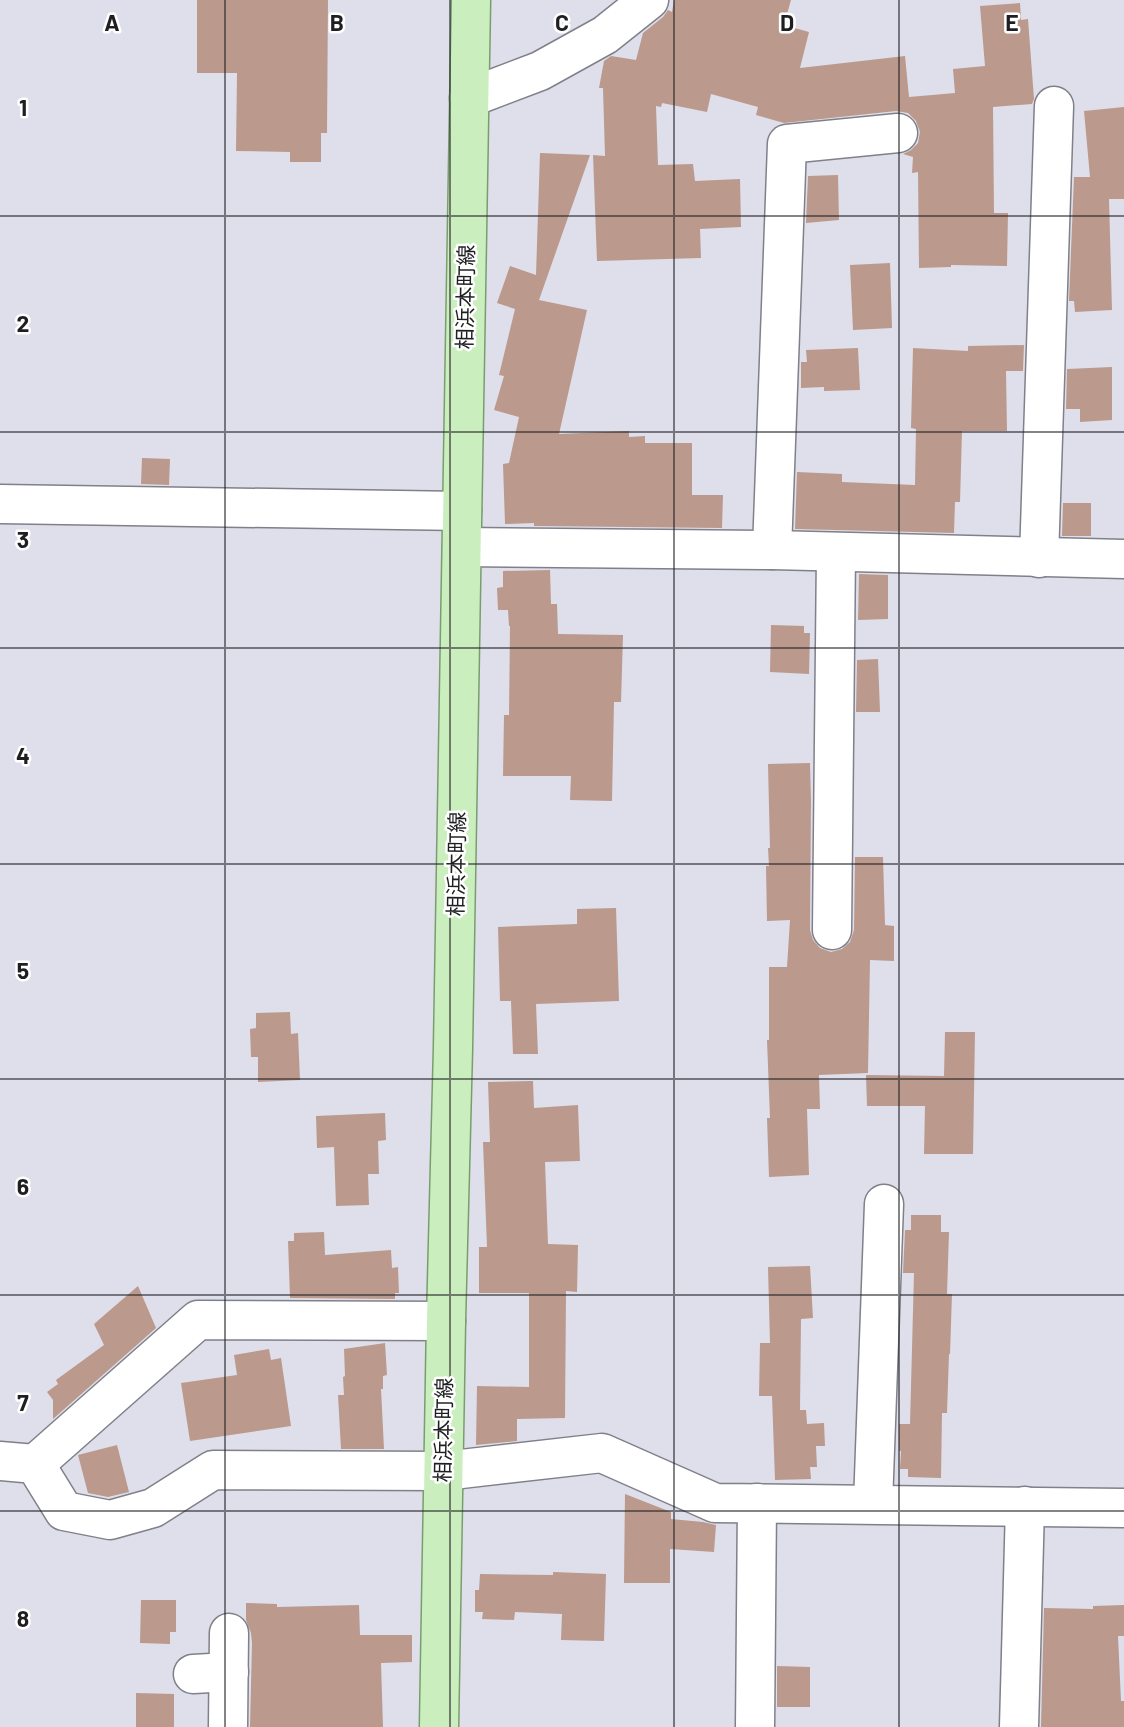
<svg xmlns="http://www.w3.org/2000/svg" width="1124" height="1727" viewBox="0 0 1124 1727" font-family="Barlow,'Noto Sans JP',sans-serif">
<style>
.building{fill:#bb998d}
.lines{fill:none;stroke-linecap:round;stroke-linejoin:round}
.minor-casing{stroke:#7f8089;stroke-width:41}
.major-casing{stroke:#799e6d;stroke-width:41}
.minor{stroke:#fff;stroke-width:38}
.major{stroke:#cbeebf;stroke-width:38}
.grid{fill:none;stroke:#1f1f23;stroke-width:2;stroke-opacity:0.55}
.labels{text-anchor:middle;stroke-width:5;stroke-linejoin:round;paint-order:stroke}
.street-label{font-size:21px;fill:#1f1f23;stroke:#fff}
.grid-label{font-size:23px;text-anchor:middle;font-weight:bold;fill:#1f1f23;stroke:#fff;stroke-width:5;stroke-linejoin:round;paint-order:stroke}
</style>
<rect width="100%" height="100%" fill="#dedfea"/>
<g class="building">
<path d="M197,0H328L327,133H321V162H290V152L236,151L237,73H197Z"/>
<path d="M674,0H791L784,25L809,32L800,68L905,56L909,97L955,93L953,69L985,66L980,6L1020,3L1021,20L1028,19L1034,99L1032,104L993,107L994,213H1008L1007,266L951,265V267L919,268L918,172L912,173L913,157L903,154L911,150L918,143L920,132L916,121L908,113L896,111L784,123L756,115L758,107L711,94L707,112L662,103L661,107L656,106L658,165L693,164L695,181L740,179L741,227L700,229L701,258L597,261L593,155L605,156L603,88H599L604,61L611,56L636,60L643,33L663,17L668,10L672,12Z"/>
<path d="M1124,107V199H1109L1112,310L1075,312L1074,301H1069L1074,177H1090L1084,111Z"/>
<path d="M540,153L590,155L539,300L587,310L559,434L629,431V437L645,436V443H692V495H723L722,528L534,526V523L505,524L503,464L509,463L519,417L494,410L504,376L499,375L515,309L497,303L510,266L536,275Z"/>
<path d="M838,175L839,220L806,223L808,176Z"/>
<path d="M890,263L892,328L853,330L850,265Z"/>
<path d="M1024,345L1023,371H1006L1007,431H962L960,502H955L954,533L795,529L797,472L842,474V482L915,485L916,429L911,428L913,348L968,351V346Z"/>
<path d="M858,348L860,390L824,391V387L801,388V362H807L806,350Z"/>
<path d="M1112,367V420L1080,422V409H1066L1067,369Z"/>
<path d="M142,458L170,459L169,485L141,484Z"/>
<path d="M1063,503H1091V536H1062Z"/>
<path d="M550,570L551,604H557L558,634L623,635L621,702H614L612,801L570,800L571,776H503L504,715H509L510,626H509L508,610H498L497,588L503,587V571Z"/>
<path d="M859,574L888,575V619L858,620Z"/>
<path d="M771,625L804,626V633H810L809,674L770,672Z"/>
<path d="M878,659L880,712H856L857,660Z"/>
<path d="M810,763L811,801L810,930L813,940L820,948L831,952L842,949L850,942L854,930L855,857H883L885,925L894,926V961L870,960L868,1073L819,1075L820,1109H807L809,1175L769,1177L767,1118H770L767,1040H769V967H787L790,920L767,921L766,866H769L768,848H770L768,764Z"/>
<path d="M616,908L619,1001L536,1004L538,1054H513L511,1001H500L498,927L577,924V909Z"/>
<path d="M290,1012L291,1034L298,1033L300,1080L258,1082V1057H251L250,1029L256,1028V1013Z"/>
<path d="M945,1032H975L973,1154H924L925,1106H867L866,1075L944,1076Z"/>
<path d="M533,1081L534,1108L578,1105L580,1161L545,1162L548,1244L578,1245L577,1292L566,1291L565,1418L517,1419V1441L476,1445L477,1386L529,1387V1293H479V1247H487L483,1142H490L488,1082Z"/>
<path d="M385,1113L386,1140L378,1141L379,1174H368L369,1205L336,1206L334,1147L317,1148L316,1116Z"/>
<path d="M911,1215H941V1232H949L947,1294H952L950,1354H949L947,1413H942L941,1478L908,1477V1469H900L901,1451H899V1424H910L914,1273H903L905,1230H911Z"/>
<path d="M324,1232L325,1255L391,1250L392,1268L398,1267L399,1293H395V1299L290,1298L288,1241H294V1233Z"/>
<path d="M810,1266L813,1318L801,1319L800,1410H806L807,1424L824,1423L825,1446H816L817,1467H810L811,1479L775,1480L772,1396H759L760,1343H770L768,1267Z"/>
<path d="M138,1286L156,1328L53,1419V1400L47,1392L58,1384L56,1380L104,1345L94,1324Z"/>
<path d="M385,1343L387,1375L383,1376V1389H381L384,1449H341L338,1395H344L343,1377L345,1376L344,1349Z"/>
<path d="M269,1349L271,1360L281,1358L291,1426L190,1441L181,1383L237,1375L234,1355Z"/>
<path d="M117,1445L129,1492L108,1497L88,1493L78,1455Z"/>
<path d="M625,1494L671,1512V1519L703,1522L716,1525L714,1552L670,1549V1583H624Z"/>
<path d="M553,1572L606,1574L604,1641L561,1640L562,1614L515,1612L514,1620L482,1619L483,1612H475V1590H479L480,1574L553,1575Z"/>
<path d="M141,1600H176V1632H170V1644L140,1643Z"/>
<path d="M246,1603L277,1604V1607L359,1605L360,1635H412V1662L381,1663L383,1727H250L252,1643L251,1633L246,1620Z"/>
<path d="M1124,1605V1636H1118L1121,1701H1124V1727H1041L1044,1608L1093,1609V1606Z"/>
<path d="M777,1666L810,1667V1707H777Z"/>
<path d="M136,1693L174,1694V1727H136Z"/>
</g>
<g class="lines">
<defs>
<g id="minor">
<path d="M469,98L540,71L605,35L649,0"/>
<path d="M0,504L462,511"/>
<path d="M462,547L772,550L1124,559"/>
<path d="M772,550L787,144L898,133"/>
<path d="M1039,558L1054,106"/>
<path d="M832,930L836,552"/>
<path d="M0,1461L35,1464L64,1511L110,1520L153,1508L213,1470L444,1471L602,1453L715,1503L1124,1508"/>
<path d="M35,1464L198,1320L446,1321"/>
<path d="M873,1504L884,1204"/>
<path d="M193,1674L229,1672"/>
<path d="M228,1727L229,1633"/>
<path d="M755,1727L757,1503"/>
<path d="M1019,1727L1025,1506"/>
</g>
<path id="major" d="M439,1727L446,1321L453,1048L471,0"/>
</defs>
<use href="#minor" class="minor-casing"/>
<use href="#major" class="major-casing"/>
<use href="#minor" class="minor"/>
<use href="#major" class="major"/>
</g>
<path class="grid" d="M225,0V1727M450,0V1727M674,0V1727M899,0V1727M0,216H1124M0,432H1124M0,648H1124M0,864H1124M0,1079H1124M0,1295H1124M0,1511H1124"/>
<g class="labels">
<g class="street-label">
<text transform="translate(466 297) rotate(-89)" y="7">相浜本町線</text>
<text transform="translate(457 864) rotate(-89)" y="7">相浜本町線</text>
<text transform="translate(444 1430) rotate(-89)" y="7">相浜本町線</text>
</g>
</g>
<g class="grid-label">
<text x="112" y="31">A</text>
<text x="337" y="31">B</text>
<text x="562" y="31">C</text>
<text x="787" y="31">D</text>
<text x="1012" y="31">E</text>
<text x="23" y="116">1</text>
<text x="23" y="332">2</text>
<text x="23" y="548">3</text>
<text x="23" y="764">4</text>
<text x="23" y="979">5</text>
<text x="23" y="1195">6</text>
<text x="23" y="1411">7</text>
<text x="23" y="1627">8</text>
</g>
</svg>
